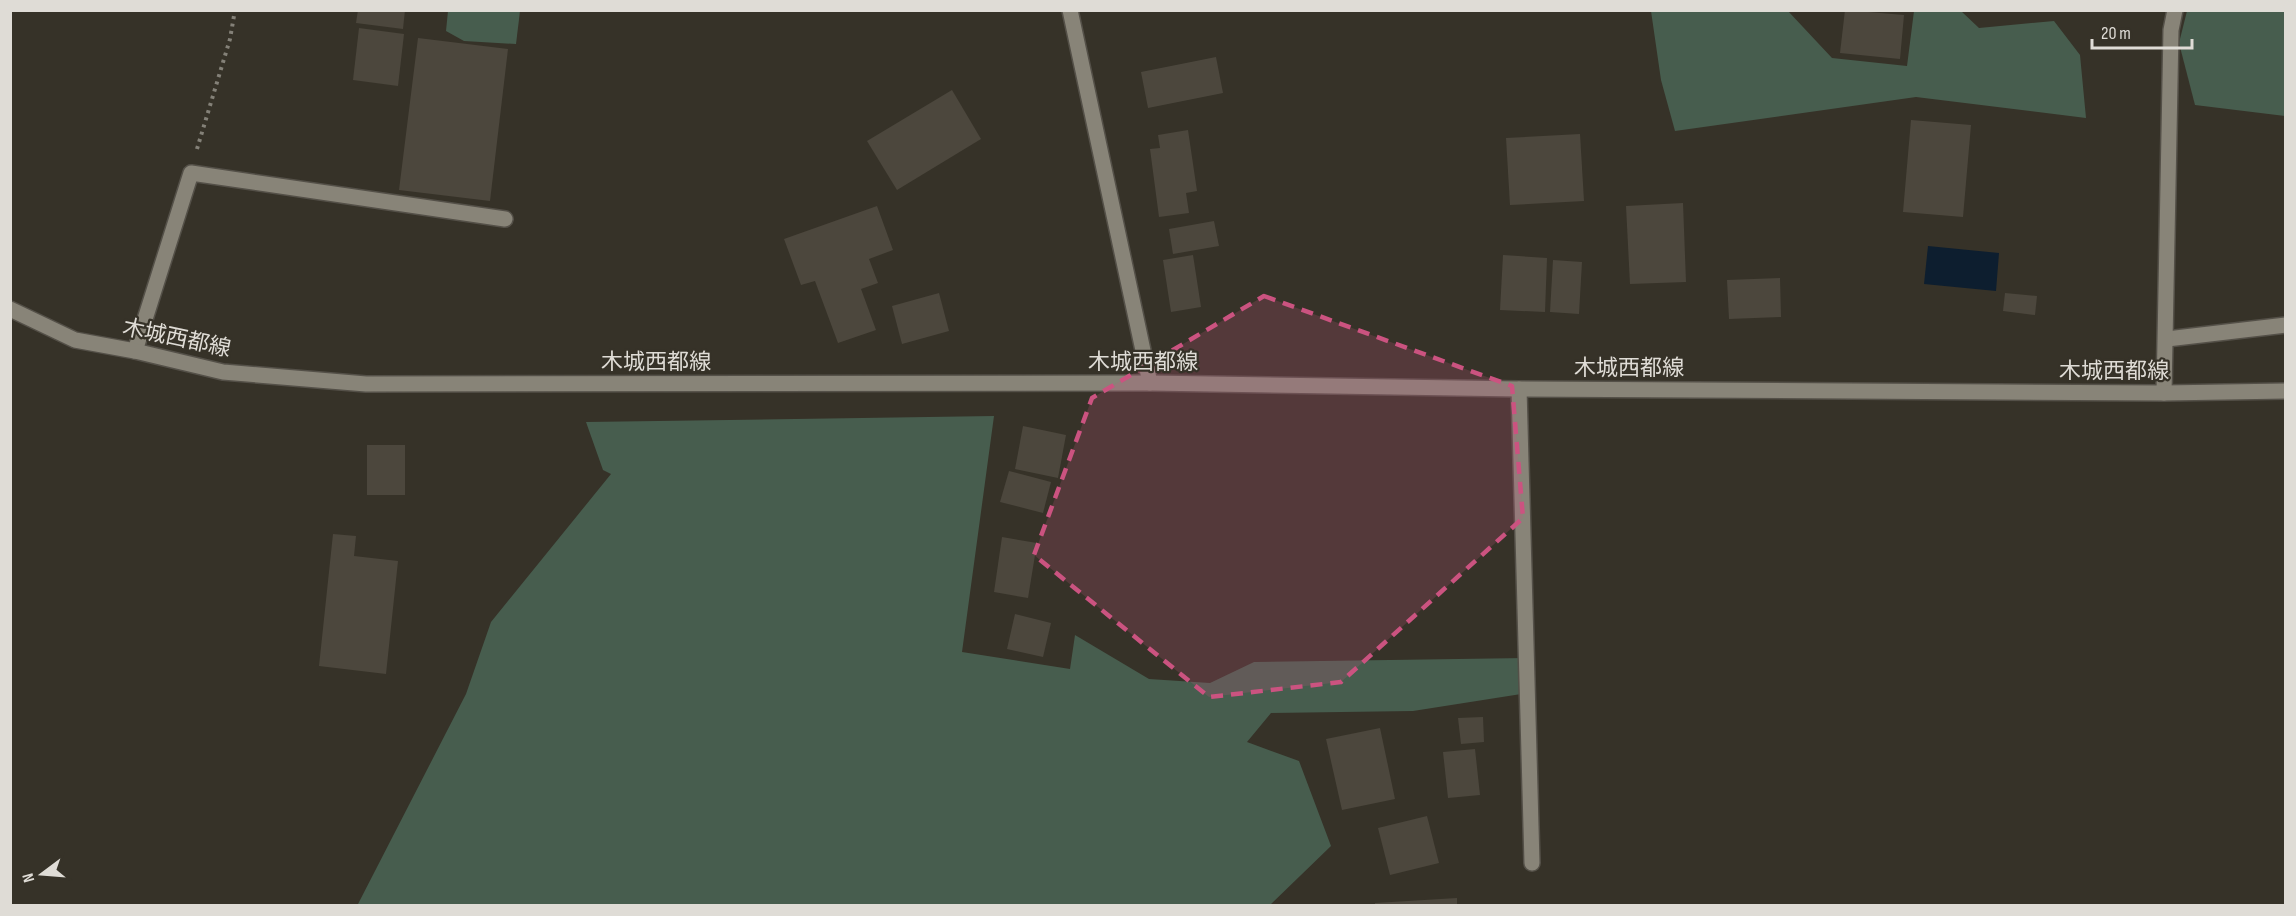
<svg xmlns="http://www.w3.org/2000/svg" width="2296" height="916" viewBox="0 0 2296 916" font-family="'Sofia Sans Condensed','Noto Sans JP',sans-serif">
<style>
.green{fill:#475d4e}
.water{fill:#0d1e2f}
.building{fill:#4c473d}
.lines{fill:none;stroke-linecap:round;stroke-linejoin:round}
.street-casing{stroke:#545048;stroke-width:18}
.secondary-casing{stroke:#545048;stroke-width:18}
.path{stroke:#848178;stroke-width:4;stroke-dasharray:3 4.5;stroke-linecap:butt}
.street{stroke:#888478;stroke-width:15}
.secondary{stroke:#888478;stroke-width:15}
.marked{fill:#cb5380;fill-opacity:0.2;stroke:#cb5380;stroke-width:4.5;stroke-dasharray:12 8;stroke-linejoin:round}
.labels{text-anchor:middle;stroke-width:4.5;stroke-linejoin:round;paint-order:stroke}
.street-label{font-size:22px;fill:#dfdcd6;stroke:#363228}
</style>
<rect width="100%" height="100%" fill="#363228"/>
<g class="green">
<path d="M448,11H520L516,44L464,41L446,31Z"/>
<path d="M1651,11H1788L1832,58L1907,66L1914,11H1961L1979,28L2054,21L2080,55L2086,118L1916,97L1675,131L1661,80Z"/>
<path d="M2187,11H2285V116L2195,105L2179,43Z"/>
<path d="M994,416L962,652L1070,669L1075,635L1149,679L1210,683L1254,662L1526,658L1527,693L1413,711L1271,713L1247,742L1299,761L1331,846L1270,905L357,906L466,694L491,622L611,474L603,470L586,422Z"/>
</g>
<path class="water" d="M1928,246L1999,253L1996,291L1924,284Z"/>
<g class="building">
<path d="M358,10H405L403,29L356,23Z"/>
<path d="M1845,10L1904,15L1900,59L1840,53Z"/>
<path d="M359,28L404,34L398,86L353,80Z"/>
<path d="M418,38L508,49L490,201L399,190Z"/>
<path d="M1216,57L1223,93L1148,108L1141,72Z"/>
<path d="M952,90L981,139L897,190L867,141Z"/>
<path d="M1911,120L1971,125L1963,217L1903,212Z"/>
<path d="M1188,130L1197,191L1186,193L1189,213L1159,217L1150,149L1160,148L1158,135Z"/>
<path d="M1580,134L1584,201L1510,205L1506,138Z"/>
<path d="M1683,203L1686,282L1630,284L1626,206Z"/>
<path d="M877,206L893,250L869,259L878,283L861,289L876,330L838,343L815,281L801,285L784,239Z"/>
<path d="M1214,221L1219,246L1173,254L1169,229Z"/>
<path d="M1193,255L1201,307L1171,312L1163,260Z"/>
<path d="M1503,255L1547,258L1545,312L1500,310Z"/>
<path d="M1553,260L1582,262L1579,314L1550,312Z"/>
<path d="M1780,278L1781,317L1729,319L1727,280Z"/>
<path d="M939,293L949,331L902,344L892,306Z"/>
<path d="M2005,293L2037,296L2035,315L2003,311Z"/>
<path d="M1023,426L1066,435L1058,478L1015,469Z"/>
<rect x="367" y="445" width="38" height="50"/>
<path d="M1009,471L1051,482L1043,513L1000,502Z"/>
<path d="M333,534L356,536L354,556L398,561L386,674L319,666Z"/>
<path d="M1002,537L1037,543L1028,598L994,592Z"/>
<path d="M1015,614L1051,623L1043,657L1007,649Z"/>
<path d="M1483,717L1484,742L1461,744L1458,718Z"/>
<path d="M1380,728L1395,799L1342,810L1326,739Z"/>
<path d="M1475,749L1480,795L1448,798L1443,752Z"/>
<path d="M1427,816L1439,863L1390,875L1378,828Z"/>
<path d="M1457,898V906H1375V903Z"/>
</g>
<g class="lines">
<defs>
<g id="street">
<path d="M1070,10L1150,383"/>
<path d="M2167,339L2286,325"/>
<path d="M135,351L191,173L505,219"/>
<path d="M1519,389L1532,863"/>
<path d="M2164,393L2171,30L2175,10"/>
</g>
<path id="secondary" d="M10,309L75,340L135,351L223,372L366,384L1150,383L1519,389L2164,393L2286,391"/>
</defs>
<use href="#street" class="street-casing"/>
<use href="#secondary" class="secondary-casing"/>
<path class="path" d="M197,149L230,39L235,10"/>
<use href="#street" class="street"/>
<use href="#secondary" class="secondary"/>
</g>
<path class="marked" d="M1264,296L1512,386L1523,518L1341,682L1209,697L1034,555L1092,398Z"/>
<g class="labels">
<g class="street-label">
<text transform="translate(177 337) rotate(12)" y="8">木城西都線</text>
<text x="656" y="369">木城西都線</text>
<text x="1143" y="369">木城西都線</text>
<text x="1629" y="375">木城西都線</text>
<text x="2114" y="378">木城西都線</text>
</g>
</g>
<rect width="2296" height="916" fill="none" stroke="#dfdcd6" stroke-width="24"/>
<g transform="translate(42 874) rotate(254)" stroke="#363228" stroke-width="4.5" paint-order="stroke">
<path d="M0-4.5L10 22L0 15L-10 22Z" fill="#dfdcd6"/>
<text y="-9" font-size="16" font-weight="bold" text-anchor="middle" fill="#dfdcd6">N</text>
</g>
<path d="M2092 39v9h100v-9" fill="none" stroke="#dfdcd6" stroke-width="3"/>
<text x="2101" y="39" font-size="18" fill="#dfdcd6" stroke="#363228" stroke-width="4.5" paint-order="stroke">20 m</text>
</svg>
